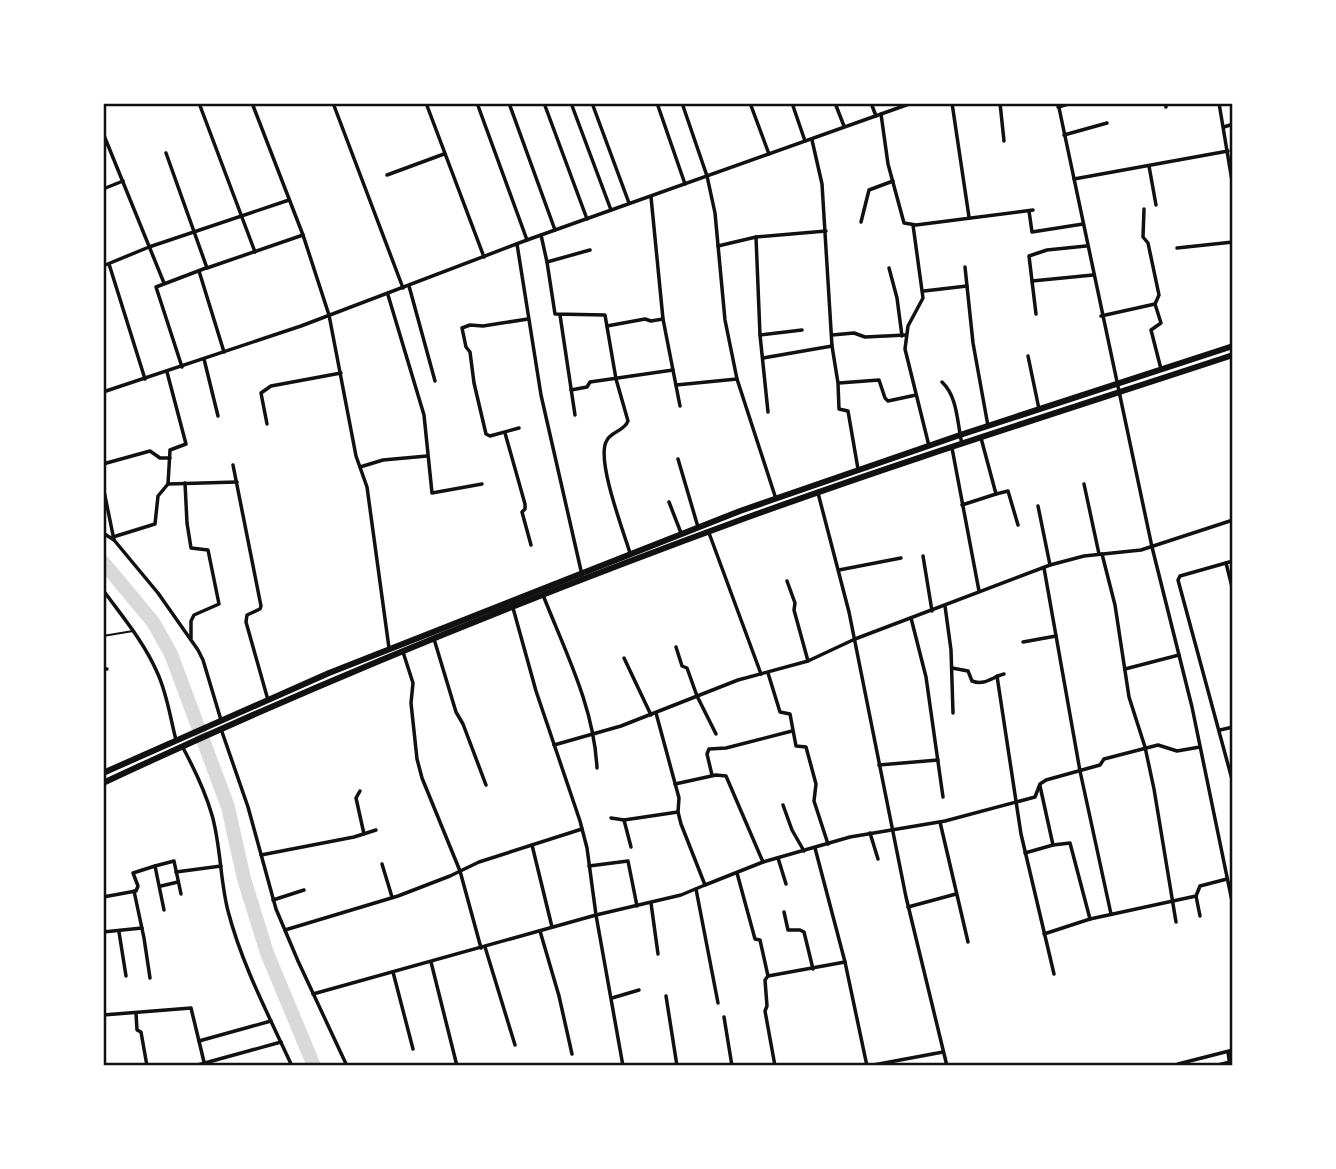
<svg xmlns="http://www.w3.org/2000/svg" width="1336" height="1169" viewBox="0 0 1336 1169" font-family="Poppins,sans-serif">
<style>
.lines{fill:none;stroke-linecap:round;stroke-linejoin:round}
.river{stroke:#d9d9d9;stroke-width:14}
.service{stroke:#111;stroke-width:2}
.minor{stroke:#111;stroke-width:3.5}
.trunk{stroke:#111;stroke-width:6}
.neatline{fill:none;stroke:#111;stroke-width:2.5}
</style>
<rect width="100%" height="100%" fill="#fff"/>
<g class="lines">
<path class="river" d="M103,562L153,622L171,654L228,807L244,879L267,953L314,1066"/>
<path class="service" d="M103,636L133,631"/>
<g class="minor">
<path d="M199,103L255,252"/>
<path d="M252,103L303,235L329,315L356,456L367,487L389,648"/>
<path d="M333,103L403,288"/>
<path d="M426,103L484,257"/>
<path d="M477,103L527,240"/>
<path d="M509,103L555,230"/>
<path d="M544,103L587,219"/>
<path d="M571,103L611,210"/>
<path d="M592,103L629,203"/>
<path d="M657,103L685,184"/>
<path d="M682,103L707,176L715,213L725,320L737,379L776,499"/>
<path d="M750,103L769,154"/>
<path d="M792,103L805,141"/>
<path d="M835,103L844,126"/>
<path d="M871,103L876,116"/>
<path d="M952,103L969,217"/>
<path d="M1000,103L1004,141"/>
<path d="M1058,103L1152,547L1192,707L1233,906"/>
<path d="M1165,103L1166,107"/>
<path d="M1219,103L1233,187"/>
<path d="M1058,107L1072,103"/>
<path d="M881,114L888,164L904,223L916,225L1033,210"/>
<path d="M1224,127L1233,124"/>
<path d="M103,133L164,283"/>
<path d="M1064,135L1107,123"/>
<path d="M812,140L822,184L832,346L838,383L839,409L848,411L858,469"/>
<path d="M166,153L207,268L303,235"/>
<path d="M1149,166L1156,205"/>
<path d="M387,175L444,154"/>
<path d="M1074,179L1228,151"/>
<path d="M103,189L123,181"/>
<path d="M651,197L663,319L680,406"/>
<path d="M1144,209L1143,237L1148,243L1159,295L1155,304L1161,323L1151,330L1161,369"/>
<path d="M1029,211L1032,232L1083,224"/>
<path d="M861,222L869,190L893,181"/>
<path d="M913,225L923,298L908,326L905,349L929,446"/>
<path d="M541,235L547,262L590,250"/>
<path d="M756,237L760,335L768,412"/>
<path d="M517,244L541,395L582,575"/>
<path d="M718,246L756,237L826,231"/>
<path d="M1177,248L1233,242"/>
<path d="M547,262L555,314L605,315L616,379L628,421C624,432 610,431 606,442C597,462 623,530 630,553"/>
<path d="M109,264L145,379"/>
<path d="M103,266L149,247L289,200"/>
<path d="M965,267L973,343L988,426"/>
<path d="M889,268L897,298L902,336"/>
<path d="M199,271L224,352"/>
<path d="M1032,281L1093,275"/>
<path d="M409,286L435,381"/>
<path d="M924,291L967,286"/>
<path d="M388,295L424,415L432,493L482,484"/>
<path d="M1036,314L1029,256L1047,250L1086,246"/>
<path d="M560,315L575,415"/>
<path d="M1101,316L1155,304"/>
<path d="M607,326L645,319L651,321L663,319"/>
<path d="M760,335L802,330"/>
<path d="M832,335L854,333L865,337L906,335"/>
<path d="M1028,356L1039,409"/>
<path d="M763,358L832,346"/>
<path d="M204,359L218,416"/>
<path d="M182,367L156,287L206,268"/>
<path d="M942,382C958,397 957,423 962,444"/>
<path d="M839,383L879,380L885,398L888,401L916,395"/>
<path d="M676,385L737,379"/>
<path d="M571,390L587,387L590,382L673,370"/>
<path d="M103,392L301,326L527,240L912,103"/>
<path d="M267,424L261,393L271,386L341,373"/>
<path d="M519,428L490,436L486,434L474,383L470,352L466,347L462,328L470,325L483,326L528,319"/>
<path d="M505,433L525,504V509L522,512L531,545"/>
<path d="M981,438L996,494L1008,491L1018,525"/>
<path d="M952,448L979,591"/>
<path d="M678,459L698,527"/>
<path d="M103,464L150,451L160,458H170"/>
<path d="M233,465L261,606L260,609L247,615L246,622L268,700"/>
<path d="M360,467L383,460L427,456"/>
<path d="M185,483L187,523L191,548L208,550L219,604L194,615L191,621V638"/>
<path d="M168,484L237,482"/>
<path d="M1084,484L1099,554"/>
<path d="M103,486L114,540L158,593L198,650L203,660L221,720"/>
<path d="M818,493L849,612L906,897L947,1066"/>
<path d="M669,502L681,533"/>
<path d="M962,505L996,494"/>
<path d="M1038,506L1050,565"/>
<path d="M103,533L114,540"/>
<path d="M709,533L761,674"/>
<path d="M113,537L155,524L158,496L168,484L170,450L186,444L167,372"/>
<path d="M1102,554L1115,605L1129,697L1145,747L1154,789L1176,922"/>
<path d="M923,556L932,611"/>
<path d="M1233,561L1180,576L1178,580L1233,783"/>
<path d="M1226,563L1233,591"/>
<path d="M1044,568L1080,771L1111,914"/>
<path d="M839,570L901,558"/>
<path d="M787,581L795,603L794,610L808,661"/>
<path d="M103,590C122,616 144,642 157,672C167,693 170,717 176,740"/>
<path d="M543,595C565,651 594,707 597,768"/>
<path d="M945,606L951,650L953,713"/>
<path d="M911,618L926,677L943,797"/>
<path d="M434,639L456,712L463,724L486,785"/>
<path d="M1023,642L1056,636"/>
<path d="M676,647L682,666L687,668L697,696L716,734"/>
<path d="M403,652L413,683L411,703L417,759L422,778L460,871L481,948"/>
<path d="M624,658L651,715"/>
<path d="M952,668L968,671L972,681C985,686 992,677 1004,674"/>
<path d="M103,669H107"/>
<path d="M1125,669L1179,655"/>
<path d="M768,673L780,712L790,714L796,746L806,747L816,784L814,801L828,844"/>
<path d="M997,676L1021,834L1054,974"/>
<path d="M656,713L679,798L678,812L681,824L705,885L763,862L850,837L945,821L1035,797L1040,784L1046,780L1100,765L1104,759L1158,745L1177,751L1200,747"/>
<path d="M221,729L248,807L276,909L298,961L347,1066"/>
<path d="M1220,730L1233,727"/>
<path d="M554,745L621,726L738,680L808,661L855,639L1050,565L1084,556L1141,550L1233,520"/>
<path d="M182,746C194,768 205,791 212,815C221,847 220,880 228,911C242,965 269,1016 292,1066"/>
<path d="M879,765L938,760"/>
<path d="M712,775L707,754L709,749L726,748L792,731"/>
<path d="M675,784L716,775L726,776L763,862"/>
<path d="M1040,786L1053,845"/>
<path d="M360,791L356,798L364,834"/>
<path d="M783,805L792,830L804,851"/>
<path d="M611,818L624,820L678,812"/>
<path d="M624,820L631,847"/>
<path d="M940,822L968,942"/>
<path d="M870,833L878,859"/>
<path d="M532,845L552,927"/>
<path d="M815,848L845,962L867,1066"/>
<path d="M1025,853L1053,845L1070,843L1090,919"/>
<path d="M261,855L354,837L376,830"/>
<path d="M778,858L786,884"/>
<path d="M382,864L392,897"/>
<path d="M155,866L174,861L181,894"/>
<path d="M589,866L628,861L637,906"/>
<path d="M176,872L221,866"/>
<path d="M737,873L755,939L760,940L768,976L765,980L767,1006L765,1011L775,1066"/>
<path d="M161,886L178,882"/>
<path d="M696,889L718,1003"/>
<path d="M134,891L144,938L150,978"/>
<path d="M1196,896L1200,916"/>
<path d="M103,897L136,891L138,886L133,873L155,866L164,910"/>
<path d="M273,900L304,890"/>
<path d="M651,903L658,954"/>
<path d="M908,907L956,894"/>
<path d="M784,912L788,930H800L804,932L813,969"/>
<path d="M285,930L398,896L450,876L479,862L582,829"/>
<path d="M540,931L559,996L572,1054"/>
<path d="M103,932L142,928"/>
<path d="M119,932L126,976"/>
<path d="M1044,934L1090,919L1196,896L1200,886L1227,879"/>
<path d="M485,947L515,1045"/>
<path d="M431,962L457,1066"/>
<path d="M393,972L413,1049"/>
<path d="M768,976L845,962"/>
<path d="M313,994L596,915L587,848L580,821L536,691L513,608"/>
<path d="M666,996L677,1066"/>
<path d="M612,998L639,990"/>
<path d="M136,1013L137,1030L141,1032L147,1066"/>
<path d="M103,1015L191,1008L205,1066"/>
<path d="M724,1017L732,1066"/>
<path d="M199,1041L271,1021"/>
<path d="M1228,1052L1230,1066"/>
<path d="M194,1066L281,1042"/>
<path d="M623,1066L596,915L681,895L705,885"/>
<path d="M868,1066L943,1052"/>
<path d="M1178,1066V1064L1233,1050"/>
<path d="M1214,1066L1230,1062"/>
</g>
<g class="trunk">
<path d="M103,773L329,673L740,511L960,435L1233,346"/>
<path d="M103,783C312,685 527,598 743,519C905,460 1069,409 1233,355"/>
</g>
</g>
<rect width="1336" height="1169" fill="none" stroke="#ffffff" stroke-width="210"/>
<rect x="105" y="105" width="1126" height="959" class="neatline"/>
</svg>
